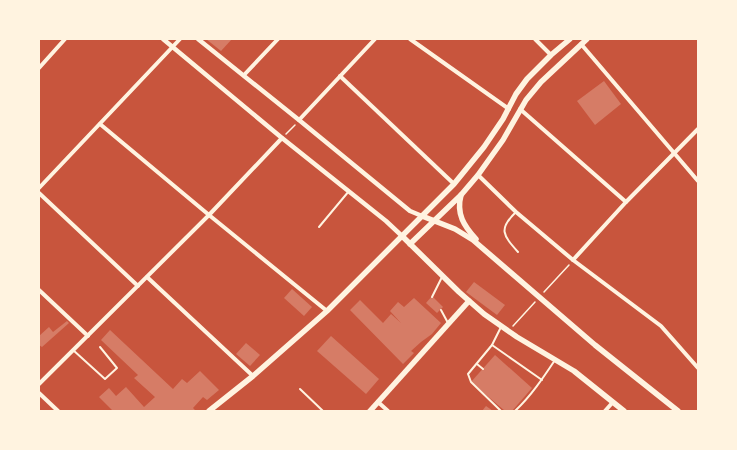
<svg xmlns="http://www.w3.org/2000/svg" width="737" height="450" viewBox="0 0 737 450" font-family="Ubuntu,sans-serif">
<style>
.building{fill:#d67c66}
.lines{fill:none;stroke-linecap:round;stroke-linejoin:round}
.path{stroke:#fff3e0;stroke-width:1.5}
.service{stroke:#fff3e0;stroke-width:2}
.minor{stroke:#fff3e0;stroke-width:4}
.tertiary{stroke:#fff3e0;stroke-width:4.5}
.secondary{stroke:#fff3e0;stroke-width:5.5}
</style>
<rect width="100%" height="100%" fill="#c8553d"/>
<g class="building">
<path d="M206,39H232L221,51Z"/>
<path d="M604,81L621,104L595,125L577,101Z"/>
<path d="M474,282L505,305L497,315L466,292Z"/>
<path d="M292,289L312,307L304,316L284,298Z"/>
<path d="M432,296L443,307L437,313L426,303Z"/>
<path d="M414,298L441,323L432,334L421,342L411,351L414,353L403,364L350,310L360,300L383,323L391,314L401,323L390,311L398,302L404,307Z"/>
<path d="M67,321L69,323L42,347L39,345V336L49,327L53,332Z"/>
<path d="M110,330L173,389L182,379L187,383L200,371L219,390L207,400L203,397L193,408L196,411H113L99,397L109,388L116,396L126,387L144,407L155,397L134,378L138,375L101,340Z"/>
<path d="M331,336L379,379L366,394L317,351Z"/>
<path d="M246,343L260,355L250,366L236,354Z"/>
<path d="M495,355L532,388L512,411H505L471,382Z"/>
<path d="M486,406L493,411H482Z"/>
</g>
<g class="lines">
<g class="path">
<path d="M286,134L295,125"/>
<path d="M544,292L569,265"/>
<path d="M513,326L535,302"/>
</g>
<g class="service">
<path d="M516,212C498,229 503,235 518,252"/>
<path d="M319,227L349,191"/>
<path d="M432,297L442,277"/>
<path d="M441,310L448,323"/>
<path d="M501,327L492,345L468,374L471,382L501,411"/>
<path d="M492,345L542,380"/>
<path d="M73,350L105,379L117,368L100,347"/>
<path d="M477,364L483,369"/>
<path d="M300,389L323,411"/>
<path d="M515,411C531,396 543,378 555,360"/>
</g>
<g class="minor">
<path d="M410,39L509,109"/>
<path d="M535,39L551,55"/>
<path d="M581,44L698,181"/>
<path d="M39,68L65,39"/>
<path d="M244,75L278,39"/>
<path d="M340,76L454,184"/>
<path d="M520,109L626,202"/>
<path d="M299,120L375,39"/>
<path d="M100,124L209,215L327,311"/>
<path d="M478,175L516,212L573,260L661,326L698,368"/>
<path d="M39,188L180,39"/>
<path d="M39,193L138,286"/>
<path d="M573,260L626,202L698,129"/>
<path d="M147,277L253,376"/>
<path d="M39,290L88,336"/>
<path d="M39,384L209,215L282,138"/>
<path d="M39,393L58,411"/>
<path d="M378,402L388,411"/>
<path d="M605,411L613,402"/>
</g>
<g class="tertiary">
<path d="M163,39L282,138L386,221L402,236"/>
<path d="M198,39L299,120L410,211L422,216"/>
</g>
<g class="secondary">
<path d="M461,195C456,214 464,226 476,239"/>
<path d="M422,216L455,229L473,240L595,345L678,411"/>
<path d="M402,236L459,292L484,314L517,337L574,371L624,411"/>
<path d="M410,244L461,195L478,175L503,140L526,100L541,82L587,39"/>
<path d="M209,411L253,376L327,311L454,184L484,147L503,119L516,94L527,79L551,55L570,39"/>
<path d="M370,411L469,301"/>
</g>
</g>
<rect width="737" height="450" fill="none" stroke="#fff3e0" stroke-width="80"/>
</svg>
